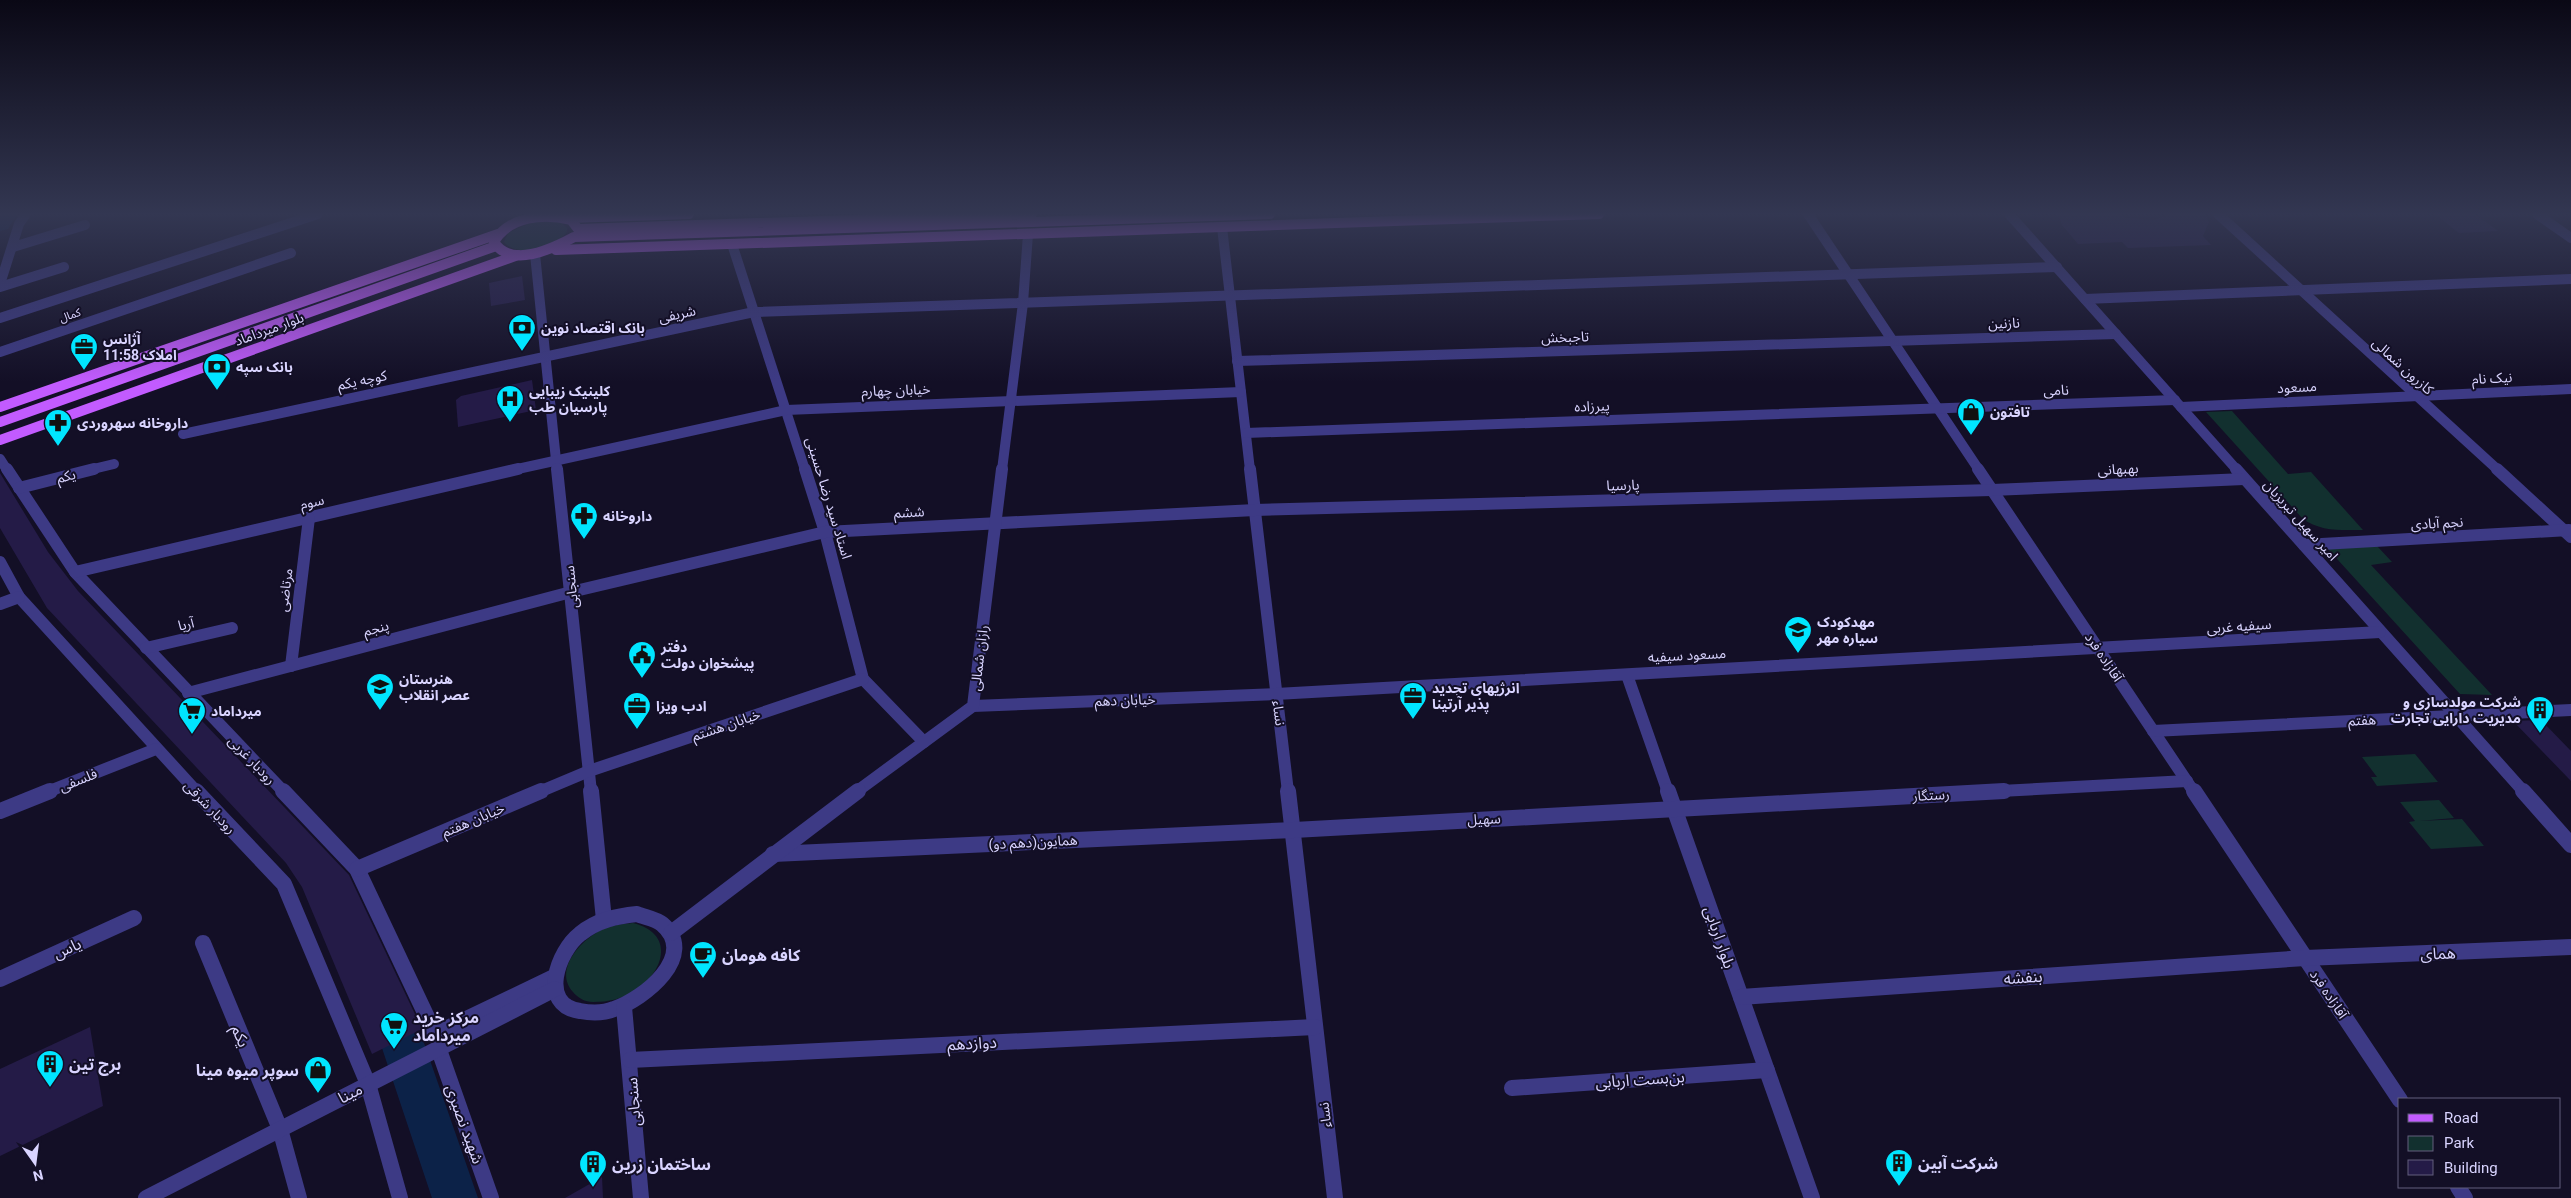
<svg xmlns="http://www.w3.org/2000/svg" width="2571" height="1198" viewBox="0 0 2571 1198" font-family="Roboto,'Noto Sans Arabic',sans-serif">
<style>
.green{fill:#12302f}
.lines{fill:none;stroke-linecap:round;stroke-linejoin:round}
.river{fill:#0c2248;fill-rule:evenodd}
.building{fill:#241b47}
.minor-far2{stroke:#3d3a85;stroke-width:10}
.minor-far1{stroke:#3d3a85;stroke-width:12}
.minor{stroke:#3d3a85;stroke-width:16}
.major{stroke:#c25bff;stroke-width:10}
.labels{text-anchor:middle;stroke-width:4;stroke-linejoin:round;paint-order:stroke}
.far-street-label{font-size:11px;fill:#d9d4ff;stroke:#130f26}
.street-label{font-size:14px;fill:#d9d4ff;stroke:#130f26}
.poi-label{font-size:14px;font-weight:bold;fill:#d9d4ff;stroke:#130f26;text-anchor:start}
.near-street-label{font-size:16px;fill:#d9d4ff;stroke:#130f26}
.near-poi-label{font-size:16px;font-weight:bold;fill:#d9d4ff;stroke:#130f26;text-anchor:start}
</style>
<rect width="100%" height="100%" fill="#130f26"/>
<g class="green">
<path d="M559,221L567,228V232C556,247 517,259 504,242L508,233L532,222Z"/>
<path d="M2232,411L2288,474L2311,472L2363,530C2341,530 2320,532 2302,518L2206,412Z"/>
<path d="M2377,546L2392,562L2371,565L2492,695L2460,694L2328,549Z"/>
<path d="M2415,754L2438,782L2377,786L2371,777H2377L2362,757Z"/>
<path d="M2439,800L2454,818L2419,821L2462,819L2484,846L2431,849L2409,822L2415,821L2400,802Z"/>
<path d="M633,923C674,933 666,970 636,990C623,999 608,1002 593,1002C585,1002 578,998 573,992C553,969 582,939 603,929C612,925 623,924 633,923Z"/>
</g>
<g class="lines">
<g class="river">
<path d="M0,214H17L8,229L0,231Z"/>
<path d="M381,981L396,987L424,1043L478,1198H432L381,1045L360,1000L366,987Z"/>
</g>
</g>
<g class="building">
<path d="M2058,214H2120L2127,218L2155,220L2167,214H2205L2209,222L2203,236L2211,245L2128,248L2122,242L2078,244L2062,225Z"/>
<path d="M2435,214H2475L2498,231L2459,233Z"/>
<path d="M522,276L525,300L491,306L489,283Z"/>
<path d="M532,380L536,410L458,427L456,400L461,396Z"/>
<path d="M0,473L48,552L78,591L349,875L422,1029L372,1054L302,887L286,863L47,608L0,528Z"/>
<path d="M2541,720L2571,751V781L2513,721Z"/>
<path d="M90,1027L103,1106L0,1156V1069Z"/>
<path d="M602,1177L603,1198H565Z"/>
</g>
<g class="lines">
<g class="minor-far2">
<path d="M1808,214L1979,470"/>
<path d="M2009,214L2237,470"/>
<path d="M2218,214L2498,470"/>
<path d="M2537,214L2571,238"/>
<path d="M1222,227L1250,470"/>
<path d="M732,244L805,470"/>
<path d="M13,247L85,225"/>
<path d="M535,254L557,470"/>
<path d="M0,284L19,224L26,214"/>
<path d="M0,287L64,267"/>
<path d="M2085,299L2571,279"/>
<path d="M0,318L318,214"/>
<path d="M0,352L291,253"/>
<path d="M1237,361L2116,334"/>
<path d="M2181,407L2571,389"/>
<path d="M1246,433L2175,400"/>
<path d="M183,434L754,312L2057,267"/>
<path d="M0,459L7,470"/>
<path d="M89,470L114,464"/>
<path d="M513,470L786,410L1241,392"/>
<path d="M1002,470L1023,303L1028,234"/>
</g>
<g class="minor-far1">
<path d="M7,469L75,572L284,792"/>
<path d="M557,469L591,792"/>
<path d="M805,469L825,532L863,679L924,742"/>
<path d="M1250,469L1288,792"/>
<path d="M1978,469L2194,792"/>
<path d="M2236,469L2524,792"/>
<path d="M2497,469L2571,537"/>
<path d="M19,488L94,469"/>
<path d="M2304,545L2569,530"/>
<path d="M0,562L19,597L197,792"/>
<path d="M75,572L518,469"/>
<path d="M0,604L19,597"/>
<path d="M146,648L232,628"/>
<path d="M291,666L309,518"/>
<path d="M1627,675L1668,792"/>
<path d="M188,693L571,592L825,532L1255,510L1992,490L2244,479"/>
<path d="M973,706L1276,694L2380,632"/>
<path d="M2153,731L2571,710"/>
<path d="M47,792L156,749"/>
<path d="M539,792L589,771L863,679"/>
<path d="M856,792L973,706L1002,469"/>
<path d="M1981,792L2187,781"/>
</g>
<g class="minor">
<path d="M196,791L284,884L368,1084L400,1198"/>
<path d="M283,791L357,869L435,1034L554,977"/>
<path d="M591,791L604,920"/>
<path d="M1288,791L1335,1198"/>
<path d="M1668,791L1812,1198"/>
<path d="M2194,791L2400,1100"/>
<path d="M2523,791L2571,845"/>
<path d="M0,811L50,791"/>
<path d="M773,854L1294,830L2004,791"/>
<path d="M357,869L541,791"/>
<path d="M637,914C644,917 656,919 662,924C699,955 644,999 614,1009C604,1013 591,1013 580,1011C538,1005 558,951 580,934C597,920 617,916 637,914Z"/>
<path d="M671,933L858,791"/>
<path d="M203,943L280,1129L299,1198"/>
<path d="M0,979L134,918"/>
<path d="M1741,997L2305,958L2571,947"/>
<path d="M624,1007L641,1198"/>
<path d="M439,1050L491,1198"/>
<path d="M630,1060L1315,1027"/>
<path d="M1512,1088L1767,1070"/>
<path d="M2458,1187L2465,1198"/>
<path d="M146,1198L555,989"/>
</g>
<g class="major">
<path d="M1032,214L578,229L571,220C544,213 509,216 494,242C511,269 552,249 574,237L1270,214"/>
<path d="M568,218L689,214"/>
<path d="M556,250L1599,214"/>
<path d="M0,407L498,234"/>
<path d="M0,422L496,246"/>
<path d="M0,440L518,255"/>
</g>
</g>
<linearGradient id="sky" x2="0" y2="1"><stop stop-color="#0a0815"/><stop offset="0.56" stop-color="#333752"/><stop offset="1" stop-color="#333752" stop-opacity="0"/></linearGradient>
<rect width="2571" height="382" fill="url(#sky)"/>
<defs>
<symbol id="bank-pin" viewBox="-11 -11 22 30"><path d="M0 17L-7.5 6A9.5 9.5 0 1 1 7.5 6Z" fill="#00e5ff" stroke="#130f26"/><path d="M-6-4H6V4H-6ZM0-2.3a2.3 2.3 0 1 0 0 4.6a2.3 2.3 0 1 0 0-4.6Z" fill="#111"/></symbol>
<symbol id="office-pin" viewBox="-11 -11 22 30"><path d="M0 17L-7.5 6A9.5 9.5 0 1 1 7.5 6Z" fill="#00e5ff" stroke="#130f26"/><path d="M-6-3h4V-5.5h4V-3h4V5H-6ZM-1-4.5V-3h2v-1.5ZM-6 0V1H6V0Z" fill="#111"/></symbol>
<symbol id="hospital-pin" viewBox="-11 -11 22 30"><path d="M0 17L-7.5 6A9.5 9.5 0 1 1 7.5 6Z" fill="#00e5ff" stroke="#130f26"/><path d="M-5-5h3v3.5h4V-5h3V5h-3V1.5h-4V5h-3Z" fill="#111"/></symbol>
<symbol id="shop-pin" viewBox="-11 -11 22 30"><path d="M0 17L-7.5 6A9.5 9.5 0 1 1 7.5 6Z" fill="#00e5ff" stroke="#130f26"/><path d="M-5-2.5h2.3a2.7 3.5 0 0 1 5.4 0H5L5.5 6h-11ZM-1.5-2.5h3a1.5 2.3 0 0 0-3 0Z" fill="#111"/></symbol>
<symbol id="pharmacy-pin" viewBox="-11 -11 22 30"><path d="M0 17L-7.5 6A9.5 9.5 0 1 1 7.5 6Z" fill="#00e5ff" stroke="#130f26"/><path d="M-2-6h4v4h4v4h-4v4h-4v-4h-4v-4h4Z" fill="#111"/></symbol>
<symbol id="school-pin" viewBox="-11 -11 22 30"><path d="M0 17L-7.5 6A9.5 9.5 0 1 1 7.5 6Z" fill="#00e5ff" stroke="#130f26"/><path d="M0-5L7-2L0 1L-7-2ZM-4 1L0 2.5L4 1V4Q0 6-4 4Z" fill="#111"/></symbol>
<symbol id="civic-pin" viewBox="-11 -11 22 30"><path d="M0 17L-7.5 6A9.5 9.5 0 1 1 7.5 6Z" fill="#00e5ff" stroke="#130f26"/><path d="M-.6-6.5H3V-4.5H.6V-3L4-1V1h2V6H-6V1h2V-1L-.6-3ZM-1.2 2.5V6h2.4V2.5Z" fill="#111"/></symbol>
<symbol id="building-pin" viewBox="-11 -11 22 30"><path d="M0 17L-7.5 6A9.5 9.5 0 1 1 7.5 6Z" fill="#00e5ff" stroke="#130f26"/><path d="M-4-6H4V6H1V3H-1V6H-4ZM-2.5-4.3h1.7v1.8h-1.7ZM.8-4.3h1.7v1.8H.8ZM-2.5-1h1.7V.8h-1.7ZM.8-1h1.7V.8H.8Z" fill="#111"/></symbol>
<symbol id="supermarket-pin" viewBox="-11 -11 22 30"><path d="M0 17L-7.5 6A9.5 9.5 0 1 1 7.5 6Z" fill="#00e5ff" stroke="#130f26"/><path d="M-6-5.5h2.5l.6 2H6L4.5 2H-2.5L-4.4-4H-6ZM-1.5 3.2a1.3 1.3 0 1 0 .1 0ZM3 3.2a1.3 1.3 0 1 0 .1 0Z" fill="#111"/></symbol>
<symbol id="cafe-pin" viewBox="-11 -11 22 30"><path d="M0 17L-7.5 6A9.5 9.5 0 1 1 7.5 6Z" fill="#00e5ff" stroke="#130f26"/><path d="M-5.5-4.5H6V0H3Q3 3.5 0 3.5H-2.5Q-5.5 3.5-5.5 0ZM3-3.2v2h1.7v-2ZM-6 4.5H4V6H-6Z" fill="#111"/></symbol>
</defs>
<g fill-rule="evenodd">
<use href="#bank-pin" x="506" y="312" width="32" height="43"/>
<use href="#office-pin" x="68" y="331" width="32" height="43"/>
<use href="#bank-pin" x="201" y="351" width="32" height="43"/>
<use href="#hospital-pin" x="494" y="383" width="32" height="43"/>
<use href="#shop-pin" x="1955" y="396" width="32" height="43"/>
<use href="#pharmacy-pin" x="42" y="407" width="32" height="43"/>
<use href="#pharmacy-pin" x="568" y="500" width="32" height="43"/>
<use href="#school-pin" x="1782" y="614" width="32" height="43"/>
<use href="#civic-pin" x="626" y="639" width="32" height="43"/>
<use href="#school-pin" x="364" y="671" width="32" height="43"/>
<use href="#office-pin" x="1397" y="680" width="32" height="43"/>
<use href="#office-pin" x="621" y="690" width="32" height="43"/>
<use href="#building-pin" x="2524" y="694" width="32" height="43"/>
<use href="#supermarket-pin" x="176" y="695" width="32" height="43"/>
<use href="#cafe-pin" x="687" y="939" width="32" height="43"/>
<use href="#supermarket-pin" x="378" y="1010" width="32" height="43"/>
<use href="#building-pin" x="34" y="1048" width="32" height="43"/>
<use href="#shop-pin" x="302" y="1054" width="32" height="43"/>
<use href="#building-pin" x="1883" y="1147" width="32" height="43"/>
<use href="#building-pin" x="577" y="1148" width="32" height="43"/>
</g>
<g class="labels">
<g class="far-street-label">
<text transform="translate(70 315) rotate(-19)" y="4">کمال</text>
</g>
<g class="street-label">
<text transform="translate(677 314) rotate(-12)" y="5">شریفی</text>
<text transform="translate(2004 323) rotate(-2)" y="5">نازنین</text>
<text transform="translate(269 329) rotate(-20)" y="5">بلوار میرداماد</text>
<text transform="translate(1565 337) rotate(-2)" y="5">تاجبخش</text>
<text transform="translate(2403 366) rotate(42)" y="5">کازرون شمالی</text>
<text transform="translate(2492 378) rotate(-3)" y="5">نیک نام</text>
<text transform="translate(362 380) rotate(-12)" y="5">کوچه یکم</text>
<text transform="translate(2297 387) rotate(-3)" y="5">مسعود</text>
<text transform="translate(896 390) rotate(-2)" y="5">خیابان چهارم</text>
<text transform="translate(2056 390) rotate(-2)" y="5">نامی</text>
<text transform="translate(1592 406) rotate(-2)" y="5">پیرزاده</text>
<text transform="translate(2118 469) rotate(-3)" y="5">بهبهانی</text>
<text transform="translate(66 476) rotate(-14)" y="5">یکم</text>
<text transform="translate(1623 485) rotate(-2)" y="5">پارسیا</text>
<text transform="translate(829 498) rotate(73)" y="5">استاد سید رضا حسینی</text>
<text transform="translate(312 502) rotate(-13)" y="5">سوم</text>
<text transform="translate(909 512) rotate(-3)" y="5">ششم</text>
<text transform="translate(2301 520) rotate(48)" y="5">امیر سهیل تبریزیان</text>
<text transform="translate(2437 523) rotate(-3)" y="5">نجم آبادی</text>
<text transform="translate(571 587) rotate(-96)" y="5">سنجابی</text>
<text transform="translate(285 590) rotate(-83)" y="5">مرتاضی</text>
<text transform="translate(186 624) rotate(-13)" y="5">آریا</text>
<text transform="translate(2239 626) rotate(-4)" y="5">سیفیه غربی</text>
<text transform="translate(376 628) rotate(-15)" y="5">پنجم</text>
<text transform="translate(1687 655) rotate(-3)" y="5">مسعود سیفیه</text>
<text transform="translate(2104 657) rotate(56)" y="5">آقازاده فرد</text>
<text transform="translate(979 658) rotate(-83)" y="5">رازان شمالی</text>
<text transform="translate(1125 700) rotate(-2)" y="5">خیابان دهم</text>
<text transform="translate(1279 713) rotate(83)" y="5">نساء</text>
<text transform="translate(2362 720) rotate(-3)" y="5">هفتم</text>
<text transform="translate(726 725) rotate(-19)" y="5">خیابان هشتم</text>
<text transform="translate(252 760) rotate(46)" y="5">رودبار غربی</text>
<text transform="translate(78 780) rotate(-22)" y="5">فلسفی</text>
<text transform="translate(1931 795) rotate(-3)" y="5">رستگار</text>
<text transform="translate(210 807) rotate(46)" y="5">رودبار شرقی</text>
<text transform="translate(1484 819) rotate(-3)" y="5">سهیل</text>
<text transform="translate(473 820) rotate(-23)" y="5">خیابان هفتم</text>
<text transform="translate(1033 842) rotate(-3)" y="5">همایون(دهم دو)</text>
<text transform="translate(2329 994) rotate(56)" y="5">آقازاده فرد</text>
<text transform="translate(1325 1115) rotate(-97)" y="5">نساء</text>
</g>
<g class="poi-label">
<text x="541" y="333">بانک اقتصاد نوین</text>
<text x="103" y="344">آژانس<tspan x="103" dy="16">املاک 11:58</tspan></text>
<text x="236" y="372">بانک سپه</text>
<text x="529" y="396">کلینیک زیبایی<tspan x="529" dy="16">پارسیان طب</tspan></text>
<text x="1990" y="417">تافتون</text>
<text x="77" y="428">داروخانه سهروردی</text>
<text x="603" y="521">داروخانه</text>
<text x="1817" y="627">مهدکودک<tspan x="1817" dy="16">سیاره مهر</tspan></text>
<text x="661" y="652">دفتر<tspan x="661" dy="16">پیشخوان دولت</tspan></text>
<text x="399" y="684">هنرستان<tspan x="399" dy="16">عصر انقلاب</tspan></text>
<text x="1432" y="693">انرژیهای تجدید<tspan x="1432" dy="16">پذیر آرتینا</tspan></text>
<text x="2521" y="707" text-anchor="end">شرکت مولدسازی و<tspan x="2521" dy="16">مدیریت دارایی تجارت</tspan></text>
<text x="656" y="711">ادب ویزا</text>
<text x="211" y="716">میرداماد</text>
</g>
<g class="near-street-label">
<text transform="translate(1720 937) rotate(71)" y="6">بلوار اربابی</text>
<text transform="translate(67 948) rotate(-24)" y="6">یاس</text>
<text transform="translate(2438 953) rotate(-2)" y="6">همای</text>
<text transform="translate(2023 977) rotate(-4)" y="6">بنفشه</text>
<text transform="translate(241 1036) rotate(68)" y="6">یکم</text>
<text transform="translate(972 1043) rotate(-3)" y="6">دوازدهم</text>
<text transform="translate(1640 1079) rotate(-4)" y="6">بن‌بست اربابی</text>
<text transform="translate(350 1093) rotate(-27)" y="6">مینا</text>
<text transform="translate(633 1102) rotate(-95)" y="6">سنجابی</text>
<text transform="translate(465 1124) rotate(70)" y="6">شهید نصیری</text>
</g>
<g class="near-poi-label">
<text x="722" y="961">کافه هومان</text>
<text x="413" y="1023">مرکز خرید<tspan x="413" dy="18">میرداماد</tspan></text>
<text x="69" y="1070">برج تین</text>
<text x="299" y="1076" text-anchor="end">سوپر میوه مینا</text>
<text x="1918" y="1169">شرکت آبین</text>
<text x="612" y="1170">ساختمان زرین</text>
</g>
</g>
<rect x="2398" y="1098" width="162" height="90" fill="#130f26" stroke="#625e7d"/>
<rect x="2408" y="1114" width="25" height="8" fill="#c25bff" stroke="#625e7d"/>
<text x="2444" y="1123" font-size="15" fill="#d9d4ff">Road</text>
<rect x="2408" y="1136" width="25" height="15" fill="#12302f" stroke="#625e7d"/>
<text x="2444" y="1148" font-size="15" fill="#d9d4ff">Park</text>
<rect x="2408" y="1160" width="25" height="15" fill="#241b47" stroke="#625e7d"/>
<text x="2444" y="1173" font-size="15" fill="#d9d4ff">Building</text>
<g transform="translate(35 1163) rotate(166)" stroke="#130f26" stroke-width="4" paint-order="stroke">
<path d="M0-4L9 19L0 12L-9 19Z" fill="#d9d4ff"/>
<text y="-8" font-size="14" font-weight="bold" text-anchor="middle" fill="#d9d4ff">N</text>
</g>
</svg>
